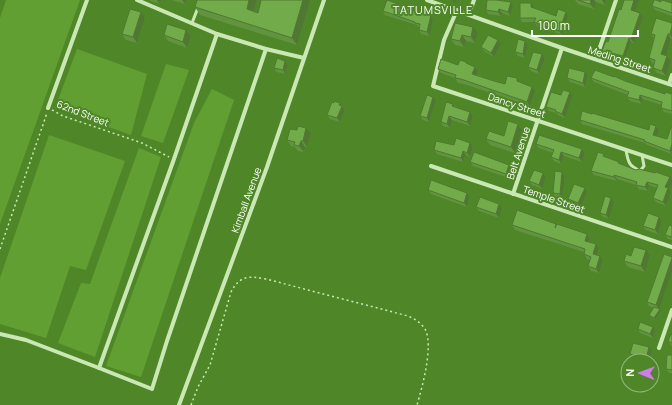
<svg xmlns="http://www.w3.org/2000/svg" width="672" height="405" viewBox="0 0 672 405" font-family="Manrope,sans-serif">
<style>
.green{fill:#619f33}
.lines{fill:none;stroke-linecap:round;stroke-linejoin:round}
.path{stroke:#cae8b4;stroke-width:1.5;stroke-dasharray:2 3;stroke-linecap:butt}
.service{stroke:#cae8b4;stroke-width:3}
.minor{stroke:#cae8b4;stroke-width:4}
.wall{fill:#62933f}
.shaded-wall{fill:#507833}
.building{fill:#72ab49;stroke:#507833}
.labels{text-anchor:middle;stroke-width:4;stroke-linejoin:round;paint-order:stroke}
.street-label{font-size:10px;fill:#fff;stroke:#4f8728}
.neighbourhood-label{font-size:11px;letter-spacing:1px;fill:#fff;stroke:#4f8728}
</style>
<rect width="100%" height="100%" fill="#4f8728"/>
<g class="green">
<path d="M6,0H80L0,224V18Z"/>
<path d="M77,49L147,74L131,135L55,108Z"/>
<path d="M166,64L189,70L163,143L141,136Z"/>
<path d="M212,89L234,100L141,377L106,366L194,123Z"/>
<path d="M49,135L125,161L86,270L70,266L46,338L0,324V278Z"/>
<path d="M139,148L161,157L95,357L58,343L81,283L90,284Z"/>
</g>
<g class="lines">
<g class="path">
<path d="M52,110L63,116L142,143L169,157"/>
<path d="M0,249L47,113"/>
<path d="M191,405L198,387L210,365L231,292C240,275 249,276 266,279L408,316C415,319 421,323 425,329C434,345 422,388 417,405"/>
</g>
<g class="service">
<path d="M192,23L201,0"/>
<path d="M626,150C628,162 629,166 640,171L644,166L642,155"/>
</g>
<g class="minor">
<path d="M137,0L217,34L266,49L304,58"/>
<path d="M427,0L562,48L672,85"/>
<path d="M457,10L444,40L433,86L672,165"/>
<path d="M469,14L474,0"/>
<path d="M596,59L616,0"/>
<path d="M669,84L672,75"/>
<path d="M48,108L87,0"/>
<path d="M431,166L672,247"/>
<path d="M513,194L562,48"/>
<path d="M0,334L26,340L99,368L174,159L217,34"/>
<path d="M659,348L672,310"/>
<path d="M99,368L152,389L167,341L266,49"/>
<path d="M179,405L267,167L324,0"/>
</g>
</g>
<g class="wall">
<path d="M150,0H161L160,4L150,1Z"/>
<path d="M172,0H187L185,4Z"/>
<path d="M197,0H257L254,11L258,13L310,2L297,45L200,15L195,7Z"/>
<path d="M575,0H606L605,5L596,2L594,9L578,4Z"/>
<path d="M624,0H639L635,11L643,17L634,43L631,42L625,60L605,55L602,51L608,42L621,10Z"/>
<path d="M661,2L672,3V16L655,10L652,6Z"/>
<path d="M531,3L534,8L556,16H568L562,35L537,26L534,22H522L520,18Z"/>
<path d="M513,6L510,16L502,13L501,16L488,14L486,10Z"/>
<path d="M383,11H414L433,19L430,36L421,34L419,30V27H418L417,25L385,15Z"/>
<path d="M145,18L137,43L126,40L122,34Z"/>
<path d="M455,23L478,33L475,43L466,41L464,47L455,45L451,39Z"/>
<path d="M672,23V39H671L666,55L667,56L671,61L666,76L657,73L653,68L654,64L652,63L649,58L654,39L651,34Z"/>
<path d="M164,35L191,36L187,48L168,41Z"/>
<path d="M525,41L528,45L525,58L518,56L515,52Z"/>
<path d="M501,44L494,57L484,51L481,47Z"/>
<path d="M542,54L545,58L539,74L531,71L528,67Z"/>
<path d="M467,63L478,71L477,75L505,84L520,82L535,91L530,106L464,84L458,83L455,78L441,73L438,69Z"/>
<path d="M288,65L285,74L277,72L274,68Z"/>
<path d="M588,76L585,87L570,82L567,78Z"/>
<path d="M614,77L665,94H672V114L664,112L661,108L662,105L643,99L642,104L630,101L627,97L628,95L594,82L591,78Z"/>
<path d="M561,95L572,96L565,118L558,115L557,113L549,111L546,107Z"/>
<path d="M436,101L429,122L423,120L420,116Z"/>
<path d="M334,103H340L345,110L340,122L330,119L327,115Z"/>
<path d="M455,106L473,116L470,126L452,120L450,128L443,126L441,122Z"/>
<path d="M580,120L649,130L656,126L659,130L657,136L667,139L672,128V154L647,145L645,143L582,124Z"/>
<path d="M518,124L522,130L515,153L490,145L486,139L504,136Z"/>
<path d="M311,134L307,147H305L304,152L298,151L295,147L291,146L287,140Z"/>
<path d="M536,144L582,149L585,153L582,162L564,156L561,164L554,161L551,157L553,153L539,148Z"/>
<path d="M454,145L473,147L470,157L466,155L463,162L437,154L434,150Z"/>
<path d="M607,157L669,189L671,192L666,206L656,202L653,198L657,188L649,185L648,191L639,189L636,185L617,179V181L594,175L591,171Z"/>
<path d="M470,162L509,165L512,169L509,178L473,166Z"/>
<path d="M562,172L565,176L562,198L555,197L553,193Z"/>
<path d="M543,173L546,177L542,189L532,185L529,181Z"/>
<path d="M585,188L587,192L581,207L571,203L568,199Z"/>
<path d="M428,190L470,197L467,207L431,194Z"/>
<path d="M614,202L609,219L603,217L600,213Z"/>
<path d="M476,207L502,208L499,218L479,211Z"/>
<path d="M659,217L662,221L658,234L646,230L643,226Z"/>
<path d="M556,224L557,225L587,234L590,239L589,242L599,249L597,255L603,260L599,273L591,271L588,266L590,260L587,259L584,254V252L515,230L512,225Z"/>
<path d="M672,226V240L668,239L665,235Z"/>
<path d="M664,254L659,308L661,311L655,320L651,317L649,315L654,308L649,306L647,302Z"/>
<path d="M631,256H650L645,272L628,267L624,261Z"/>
<path d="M638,329L655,331L653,338L640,333Z"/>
<path d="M672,335V346L671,345L668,341Z"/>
<path d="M652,351L649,361H641L633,358L630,354Z"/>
<path d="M672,355V373H669L666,369Z"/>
</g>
<g class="shaded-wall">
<path d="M157,0H161L160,4Z"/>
<path d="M182,0H187L185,4Z"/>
<path d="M249,0H257L252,17L247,9Z"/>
<path d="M303,0H309L310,2L297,45L292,38Z"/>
<path d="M453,0H457L455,3Z"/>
<path d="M591,0H594L596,2L594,9L590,4Z"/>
<path d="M602,0H606L605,5Z"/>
<path d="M634,0H639L634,14L631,10Z"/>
<path d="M511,2L513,6L510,16L508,12Z"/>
<path d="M531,3L534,7V11L531,7Z"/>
<path d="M499,9L502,13L501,16L498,12Z"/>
<path d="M141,12L145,18L137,43L133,37Z"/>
<path d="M566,12L568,16L562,35L559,31Z"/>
<path d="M640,13L643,17L634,43L631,39Z"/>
<path d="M431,15L433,19L430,36L427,32Z"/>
<path d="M672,26V38L670,34Z"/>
<path d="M473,27L478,33L475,43L471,37Z"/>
<path d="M186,30L191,36L187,48L183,42Z"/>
<path d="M668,34L671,39L665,59L661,54Z"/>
<path d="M462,35L466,41L464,47L460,41Z"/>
<path d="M629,38L631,42L625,60L623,56Z"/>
<path d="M498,40L501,44L494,57L491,53Z"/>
<path d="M525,41L528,45L525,58L523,54Z"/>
<path d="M542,54L545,58L539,74L537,70Z"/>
<path d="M667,56L671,61L666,76L662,71Z"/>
<path d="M285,61L288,65L285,74L283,70Z"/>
<path d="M475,67L478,71L476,78L472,74Z"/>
<path d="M585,72L588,76L585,87L583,83Z"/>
<path d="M532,87L535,91L530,106L527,102Z"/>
<path d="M570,92L572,96L565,118L562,114Z"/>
<path d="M640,95L643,99L642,104L639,100Z"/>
<path d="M433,97L436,101L429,122L427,118Z"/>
<path d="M340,103L345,110L340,122L337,118Z"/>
<path d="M470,112L473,116L470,126L467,122Z"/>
<path d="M449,116L452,120L450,128L447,124Z"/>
<path d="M518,124L522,130L515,153L511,147Z"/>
<path d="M656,126L659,130L656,139L653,135Z"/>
<path d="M306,128L311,134L307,147L303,141Z"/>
<path d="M301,141L305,147L304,152L299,146Z"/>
<path d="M470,143L473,147L470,157L467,153Z"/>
<path d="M672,144V154L670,151Z"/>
<path d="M582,149L585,153L582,162L579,158Z"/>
<path d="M463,151L466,155L463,162L461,158Z"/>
<path d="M561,152L564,156L561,164L559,160Z"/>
<path d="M509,165L512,169L509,178L506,174Z"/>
<path d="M562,172L565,176L562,198L560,194Z"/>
<path d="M543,173L546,177L542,189L539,185Z"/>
<path d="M614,175L617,179V181L614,177Z"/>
<path d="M670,177L672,180V182L669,189L671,192L666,206L663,202L665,187Z"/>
<path d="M647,182L649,185L648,191L645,187Z"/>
<path d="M585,188L587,192L581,207L578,203Z"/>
<path d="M467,193L470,197L467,207L464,203Z"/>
<path d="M611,198L614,202L609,219L606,215Z"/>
<path d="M499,204L502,208L499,218L496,214Z"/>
<path d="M659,217L662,221L658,234L655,230Z"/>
<path d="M587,234L590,239L588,245L585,241Z"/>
<path d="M596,244L599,249L596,258L593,254Z"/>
<path d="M646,250L650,256L645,272L641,266Z"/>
<path d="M600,256L603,260L599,273L596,269Z"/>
<path d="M672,258V271L659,309L656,305Z"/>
<path d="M660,309L661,311L655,320L654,318Z"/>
<path d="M653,327L655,331L653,338L650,334Z"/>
<path d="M649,347L652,351L649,361H647L646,359Z"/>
</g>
<g class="building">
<path d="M197,0H249L247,9L258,13L261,0H303L292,38L195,7Z"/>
<path d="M387,0L412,9L411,10L431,15L427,32L419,30L420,24L415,23V22L383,11Z"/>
<path d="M487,0H496L511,2L508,12L499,9L498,12L486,10Z"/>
<path d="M578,0H591L590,4Z"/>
<path d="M624,0H634L631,10L640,13L631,39L629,38L623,56L602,51L606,41L608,42L619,9L621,10Z"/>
<path d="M654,0H656L661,2V0H662L672,3V13L652,6Z"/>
<path d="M520,3H531V7L556,16L558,9L566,12L559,31L534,22L536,18H520Z"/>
<path d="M130,9L141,12L133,37L122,34Z"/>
<path d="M656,18L672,23V26L670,34H668L661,54L667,56L662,71L653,68L655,60L649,58L655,35L651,34Z"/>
<path d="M455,23L473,27L471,37L462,35L460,41L451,39Z"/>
<path d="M167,24L186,30L183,42L164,35Z"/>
<path d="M488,35L498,40L491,53L481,47Z"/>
<path d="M518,39L525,41L523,54L515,52Z"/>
<path d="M533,52L542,54L537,70L528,67Z"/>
<path d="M277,58L285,61L283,70L274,68Z"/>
<path d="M441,59L458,65L460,60L466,62V63L475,67L472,74L494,81L505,84L507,76L517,78V81L532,87L527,102L461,79L455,78L456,75L438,69Z"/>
<path d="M569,68L585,72L583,83L567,78Z"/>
<path d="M595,70L614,77V76L625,81L665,94V92L672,94V111L661,108L662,102L640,95L639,100L627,97L629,92L591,78Z"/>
<path d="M563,90L570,92L562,114L555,111L556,110L546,107L551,92L561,95Z"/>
<path d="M427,95L433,97L427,118L420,116Z"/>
<path d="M334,101L340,103L339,105L342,106L337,118L327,115L332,102L334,103Z"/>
<path d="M446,102L453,104L452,106L470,112L467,122L449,116L447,124L441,122Z"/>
<path d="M582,111L592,114V113L649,130L650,124L656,126L653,135L667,139L671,127L672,128V144L670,151L644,141L645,140L580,120Z"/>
<path d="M508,121L518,124L511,147L486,139L489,131L504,136Z"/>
<path d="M298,126L306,128L303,141H301L299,146L294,145L295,142L287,140L290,129L297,130Z"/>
<path d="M539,135L582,149L579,158L561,152L559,160L551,157L554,150L536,144Z"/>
<path d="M456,138L470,143L467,153L463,151L461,158L434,150L436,141L454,145Z"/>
<path d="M474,152L509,165L506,174L470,162Z"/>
<path d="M598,152L604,154L603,156L619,162L618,163L636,170L639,169L655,173L656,172L670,177L665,187L668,188L663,202L653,198L658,185L647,182L645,187L636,185L637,182L614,175V177L591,171Z"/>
<path d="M534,170L543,173L539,185L529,181Z"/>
<path d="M555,171L562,172L560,194L553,193Z"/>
<path d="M431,180L467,193L464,203L428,190Z"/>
<path d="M574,184L585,188L578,203L568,199Z"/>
<path d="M605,196L611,198L606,215L600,213Z"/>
<path d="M480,197L499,204L496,214L476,207Z"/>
<path d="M517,210L556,224L555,228L557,224L587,234L585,241L596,244L593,254L600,256L596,269L588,266L591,257L584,254L585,249L512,225Z"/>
<path d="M648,213L659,217L655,230L643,226Z"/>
<path d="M669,225L672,226V237L665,235Z"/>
<path d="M634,247L646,250L641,266L624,261L626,254L631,256Z"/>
<path d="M664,254L672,257V258L656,305L647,302Z"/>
<path d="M654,307L660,309L654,318L649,315Z"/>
<path d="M640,322L653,327L650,334L638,329Z"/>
<path d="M671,334L672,335V343L668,341Z"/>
<path d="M633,343L649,347L646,359L630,354Z"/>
<path d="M667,355H672V370L666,369Z"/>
</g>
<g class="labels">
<g class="street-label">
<text transform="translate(620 59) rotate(18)" y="4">Meding Street</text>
<text transform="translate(517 105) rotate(18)" y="4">Dancy Street</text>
<text transform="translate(83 113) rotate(21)" y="4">62nd Street</text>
<text transform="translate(518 153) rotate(-72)" y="4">Belt Avenue</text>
<text transform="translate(554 199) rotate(19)" y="4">Temple Street</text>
<text transform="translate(246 200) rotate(-70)" y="4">Kimball Avenue</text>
</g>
<g class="neighbourhood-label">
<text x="433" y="14">TATUMSVILLE</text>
</g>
</g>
<g transform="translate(640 373) rotate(271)"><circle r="19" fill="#4f8728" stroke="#95b77e"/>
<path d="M0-3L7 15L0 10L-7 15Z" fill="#d17bf0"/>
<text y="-6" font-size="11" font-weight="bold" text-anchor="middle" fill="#ffffff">N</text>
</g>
<path d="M532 30v6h106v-6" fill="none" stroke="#ffffff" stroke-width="2"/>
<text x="538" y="30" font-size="12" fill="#ffffff" stroke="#4f8728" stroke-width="3" paint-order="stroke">100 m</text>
</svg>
